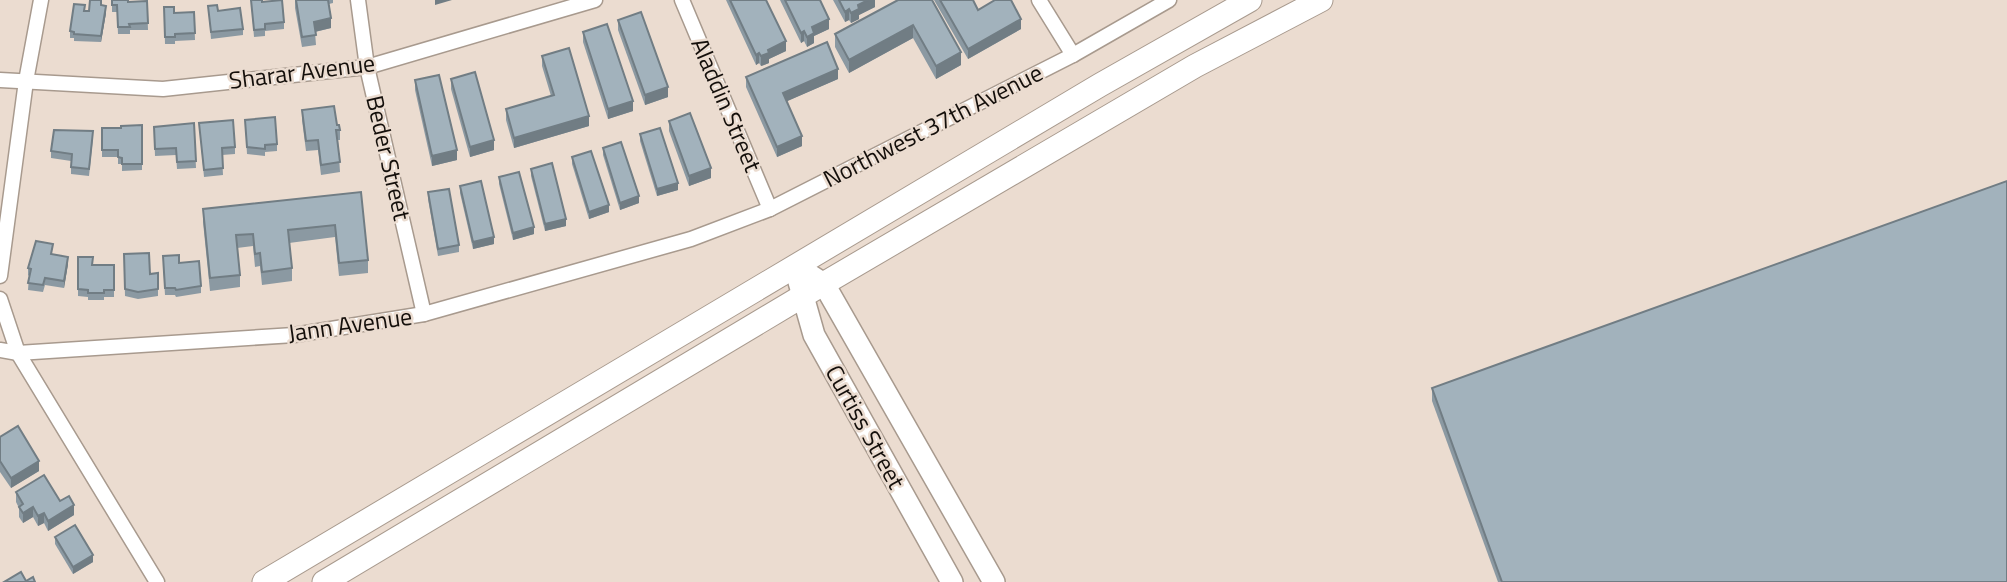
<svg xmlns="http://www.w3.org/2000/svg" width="2007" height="582" viewBox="0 0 2007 582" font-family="'Titillium Web',sans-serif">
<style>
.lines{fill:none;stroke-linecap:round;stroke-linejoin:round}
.street-casing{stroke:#a89a8e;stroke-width:17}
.secondary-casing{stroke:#a89a8e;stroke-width:24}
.primary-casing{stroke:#a89a8e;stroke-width:25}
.street{stroke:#fff;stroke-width:14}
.secondary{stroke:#fff;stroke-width:21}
.primary{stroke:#fff;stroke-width:23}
.wall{fill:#8b99a2}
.shaded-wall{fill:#717d84}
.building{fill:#a2b2bc;stroke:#717d84;stroke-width:2}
.labels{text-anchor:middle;stroke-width:5;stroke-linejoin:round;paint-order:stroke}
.street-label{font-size:24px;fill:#140f0b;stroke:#ebdcd0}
</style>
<rect width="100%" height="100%" fill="#ebdcd0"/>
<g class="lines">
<defs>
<g id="street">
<path d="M358,0L367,67L424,314"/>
<path d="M682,0L770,209"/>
<path d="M1039,0L1073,55"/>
<path d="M0,80L163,89L367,67L595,0"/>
<path d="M0,276L26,81L41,0"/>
<path d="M0,299L18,353L157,582"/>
<path d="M0,350L18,353L294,335L424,314L691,239L770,209L1073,55L1169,0"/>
</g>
<g id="secondary">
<path d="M796,266L824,284L994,582"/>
<path d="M799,282L814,335L952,582"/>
</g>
<g id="primary">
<path d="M264,582L1100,85L1250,0"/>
<path d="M324,582L801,297L1195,66L1321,0"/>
</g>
</defs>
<use href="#street" class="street-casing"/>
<use href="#secondary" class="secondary-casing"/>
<use href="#primary" class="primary-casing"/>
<use href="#street" class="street"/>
<use href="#secondary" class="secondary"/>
<use href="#primary" class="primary"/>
</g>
<g class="wall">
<path d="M112,0L128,2L147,1L148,30H130V34H118L117,12H112Z"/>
<path d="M251,0L262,2L284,22V29L265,31V36L254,37Z"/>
<path d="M295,0H333V3L329,4L331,28L315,32L316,45L302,47L295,8Z"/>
<path d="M726,0H766L786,51L769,59V63L761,66L759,63L756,65Z"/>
<path d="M780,0H820L829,29L814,36V43L807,47L804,41L801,43Z"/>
<path d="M833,0H875V7L859,15V19L851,23L849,20L845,22Z"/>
<path d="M898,0L961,65L936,79L913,38L849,73L835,47V34Z"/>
<path d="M934,0H973L978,10L1021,29L968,59Z"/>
<path d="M102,5L106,13L101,42L74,41V38H70V31L85,11H89Z"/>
<path d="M208,6L218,11L243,29V35L211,39Z"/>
<path d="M164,7L174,13L194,12L195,40L175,41V44H165Z"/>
<path d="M618,20L668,97L645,105L618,30Z"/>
<path d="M583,32L633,111L608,119L583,42Z"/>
<path d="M542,56L589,126L514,148L506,120V109L551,96L542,66Z"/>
<path d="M746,77L838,79L787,101L802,146L777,157L746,87Z"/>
<path d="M451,79L494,150L470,157L451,89Z"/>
<path d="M415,80L457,160L432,166L415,90Z"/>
<path d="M302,110L337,125L340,130V140H338L340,172L321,175L318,150L306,151L302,120Z"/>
<path d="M245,120L277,144V151L265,152V156L247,154Z"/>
<path d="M669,121L711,178L689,186L669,131Z"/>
<path d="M194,123L196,168L177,169L176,155L155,156L154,127Z"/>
<path d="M199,123L235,147V154L222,155L223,175L204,177Z"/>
<path d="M142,125V170L122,171V164H118V157H102V128H121Z"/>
<path d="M640,134L678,190L657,196L640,141Z"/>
<path d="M93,138L89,176L71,174V161L51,158V151Z"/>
<path d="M603,148L639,203L620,210L603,155Z"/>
<path d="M572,157L609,212L589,219L572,164Z"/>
<path d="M531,169L566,226L545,231L531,176Z"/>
<path d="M499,177L534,234L513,240L499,184Z"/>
<path d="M460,186L494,244L473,249L460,193Z"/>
<path d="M361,192L368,260V273L339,276L335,237L289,243L292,268V281L262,285L260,266L255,267L253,246L237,248L240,275V287L210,291L203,222V209Z"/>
<path d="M428,192L459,245V252L438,256L428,199Z"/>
<path d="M52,254L68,264L64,288L45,285L43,292L28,290L29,276L28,275V268Z"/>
<path d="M124,254L150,274L158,273V296L138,299L125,296Z"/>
<path d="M78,257L93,265H114V297H104V300H88V297L78,296Z"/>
<path d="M163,263H179L201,286V293L176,297L175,295H165Z"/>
<path d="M1432,388L2007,582H1498L1432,401Z"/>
<path d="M0,437L39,471L11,488L0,472Z"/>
<path d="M16,492L60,501L74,515L48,531L44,523L38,526L33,517L23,523L19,517V508L16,502Z"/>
<path d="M55,537L93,562L73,574L55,544Z"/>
</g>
<g class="shaded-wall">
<path d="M435,0H452L435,5Z"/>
<path d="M868,0H875V7L859,15V19L851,23V13L858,5Z"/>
<path d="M106,6V13L101,42V36Z"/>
<path d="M849,9V20L845,22V12Z"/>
<path d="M331,18V28L314,32V22Z"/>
<path d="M829,19V29L814,36V43L807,47V37L812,27Z"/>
<path d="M1021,19V29L968,59V49Z"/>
<path d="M913,25V38L849,73V60Z"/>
<path d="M804,31V41L801,43V33Z"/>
<path d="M786,41V51L769,59V63L761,66V56L768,50Z"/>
<path d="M961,52V65L936,79V66Z"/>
<path d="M759,53V63L756,65V55Z"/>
<path d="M838,69V79L783,103V93Z"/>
<path d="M668,87V97L645,105V95Z"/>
<path d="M633,101V111L608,119V109Z"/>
<path d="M589,116V126L514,148V138Z"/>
<path d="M802,136V146L777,157V147Z"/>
<path d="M494,140V150L470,157V147Z"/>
<path d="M457,150V160L432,166V156Z"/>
<path d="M711,168V178L689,186V176Z"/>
<path d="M678,183V190L657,196V189Z"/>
<path d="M639,196V203L620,210V203Z"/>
<path d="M609,205V212L589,219V212Z"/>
<path d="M566,219V226L545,231V224Z"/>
<path d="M534,227V234L513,240V233Z"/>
<path d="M494,237V244L473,249V242Z"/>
<path d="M68,257V264L64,288V281Z"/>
<path d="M39,461V471L11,488V478Z"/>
<path d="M74,505V515L48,531V521Z"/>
<path d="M33,507V517L23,523V513Z"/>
<path d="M44,513V523L38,526V516Z"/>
<path d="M93,555V562L73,574V567Z"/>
</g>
<g class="building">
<path d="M90,0H101V5L106,6L101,36L74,34V32L70,31L74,4L85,5L84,11H89Z"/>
<path d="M112,0H128V2L147,1L148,23L129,24L130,27H118L117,5H112Z"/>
<path d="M251,0H262V2L282,0L284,22L265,24V29L254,30Z"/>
<path d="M296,0H328L331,18L314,22L316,35L302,37Z"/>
<path d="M730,0H766L786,41L768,50L769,53L761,56L759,53L756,55Z"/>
<path d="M785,0H820L829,19L812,27L814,33L807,37L804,31L801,33Z"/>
<path d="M839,0H868L858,5L859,9L851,13L849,9L845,12Z"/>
<path d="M898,0H932L961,52L936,66L913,25L849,60L835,34Z"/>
<path d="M940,0H973L978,10L995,0H1011L1021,19L968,49Z"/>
<path d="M217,5L218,11L240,8L243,29L211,32L208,6Z"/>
<path d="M164,7H174V13L194,12L195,33L175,34V37H165Z"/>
<path d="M641,12L668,87L645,95L618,20Z"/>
<path d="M607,24L633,101L608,109L583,32Z"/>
<path d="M827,42L838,69L783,93L802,136L777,147L746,77Z"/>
<path d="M569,48L589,116L514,138L506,109L554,95L542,56Z"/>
<path d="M475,72L494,140L470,147L451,79Z"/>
<path d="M439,75L457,150L432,156L415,80Z"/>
<path d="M334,106L337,125H339L340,130H336L340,162L321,165L318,140L306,141L302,110Z"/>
<path d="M690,113L711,168L689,176L669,121Z"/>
<path d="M275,117L277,144L265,145V149L247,147L245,120Z"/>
<path d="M233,120L235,147L222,148L223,168L204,170L199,123Z"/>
<path d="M194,123L196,161L177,162L176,148L155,149L154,127Z"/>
<path d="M142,125V164H122V158L118,157V150H102V128H121V126Z"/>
<path d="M660,128L678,183L657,189L640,134Z"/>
<path d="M54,130L93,131L89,169L71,167L72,154L51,151Z"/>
<path d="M621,142L639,196L620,203L603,148Z"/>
<path d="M591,151L609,205L589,212L572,157Z"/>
<path d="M552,163L566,219L545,224L531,169Z"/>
<path d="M519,172L534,227L513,233L499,177Z"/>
<path d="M481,181L494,237L473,242L460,186Z"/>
<path d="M2007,181V582H1502L1432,388Z"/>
<path d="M449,189L459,245L438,249L428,192Z"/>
<path d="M361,192L368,260L339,263L335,225L288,230L292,268L262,272L260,253L255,254L253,234L236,235L240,275L210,278L203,209Z"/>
<path d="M36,241L53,244L51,254L68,257L64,281L45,278L43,285L28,283L31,269L28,268Z"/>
<path d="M149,253L150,274L158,273V289L138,292L125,289L124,254Z"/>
<path d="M179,255V263L199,261L201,286L176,290L175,288H165L163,256Z"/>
<path d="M78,257H93L92,265H114V290H104V293H88V290L78,289Z"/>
<path d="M18,426L39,461L11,478L0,461V437Z"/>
<path d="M44,475L60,501L69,496L74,505L48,521L44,513L38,516L33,507L23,513L19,507L23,504L16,492Z"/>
<path d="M75,525L93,555L73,567L55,537Z"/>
<path d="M21,572L26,581L33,577L35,582H4Z"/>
</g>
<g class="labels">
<g class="street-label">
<text transform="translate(302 72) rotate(-7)" y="8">Sharar Avenue</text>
<text transform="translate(726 105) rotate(67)" y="8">Aladdin Street</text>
<text transform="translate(933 126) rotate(-27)" y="8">Northwest 37th Avenue</text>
<text transform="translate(388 158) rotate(77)" y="8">Beder Street</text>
<text transform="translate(350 325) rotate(-8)" y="8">Jann Avenue</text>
<text transform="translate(865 427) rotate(61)" y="8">Curtiss Street</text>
</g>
</g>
</svg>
